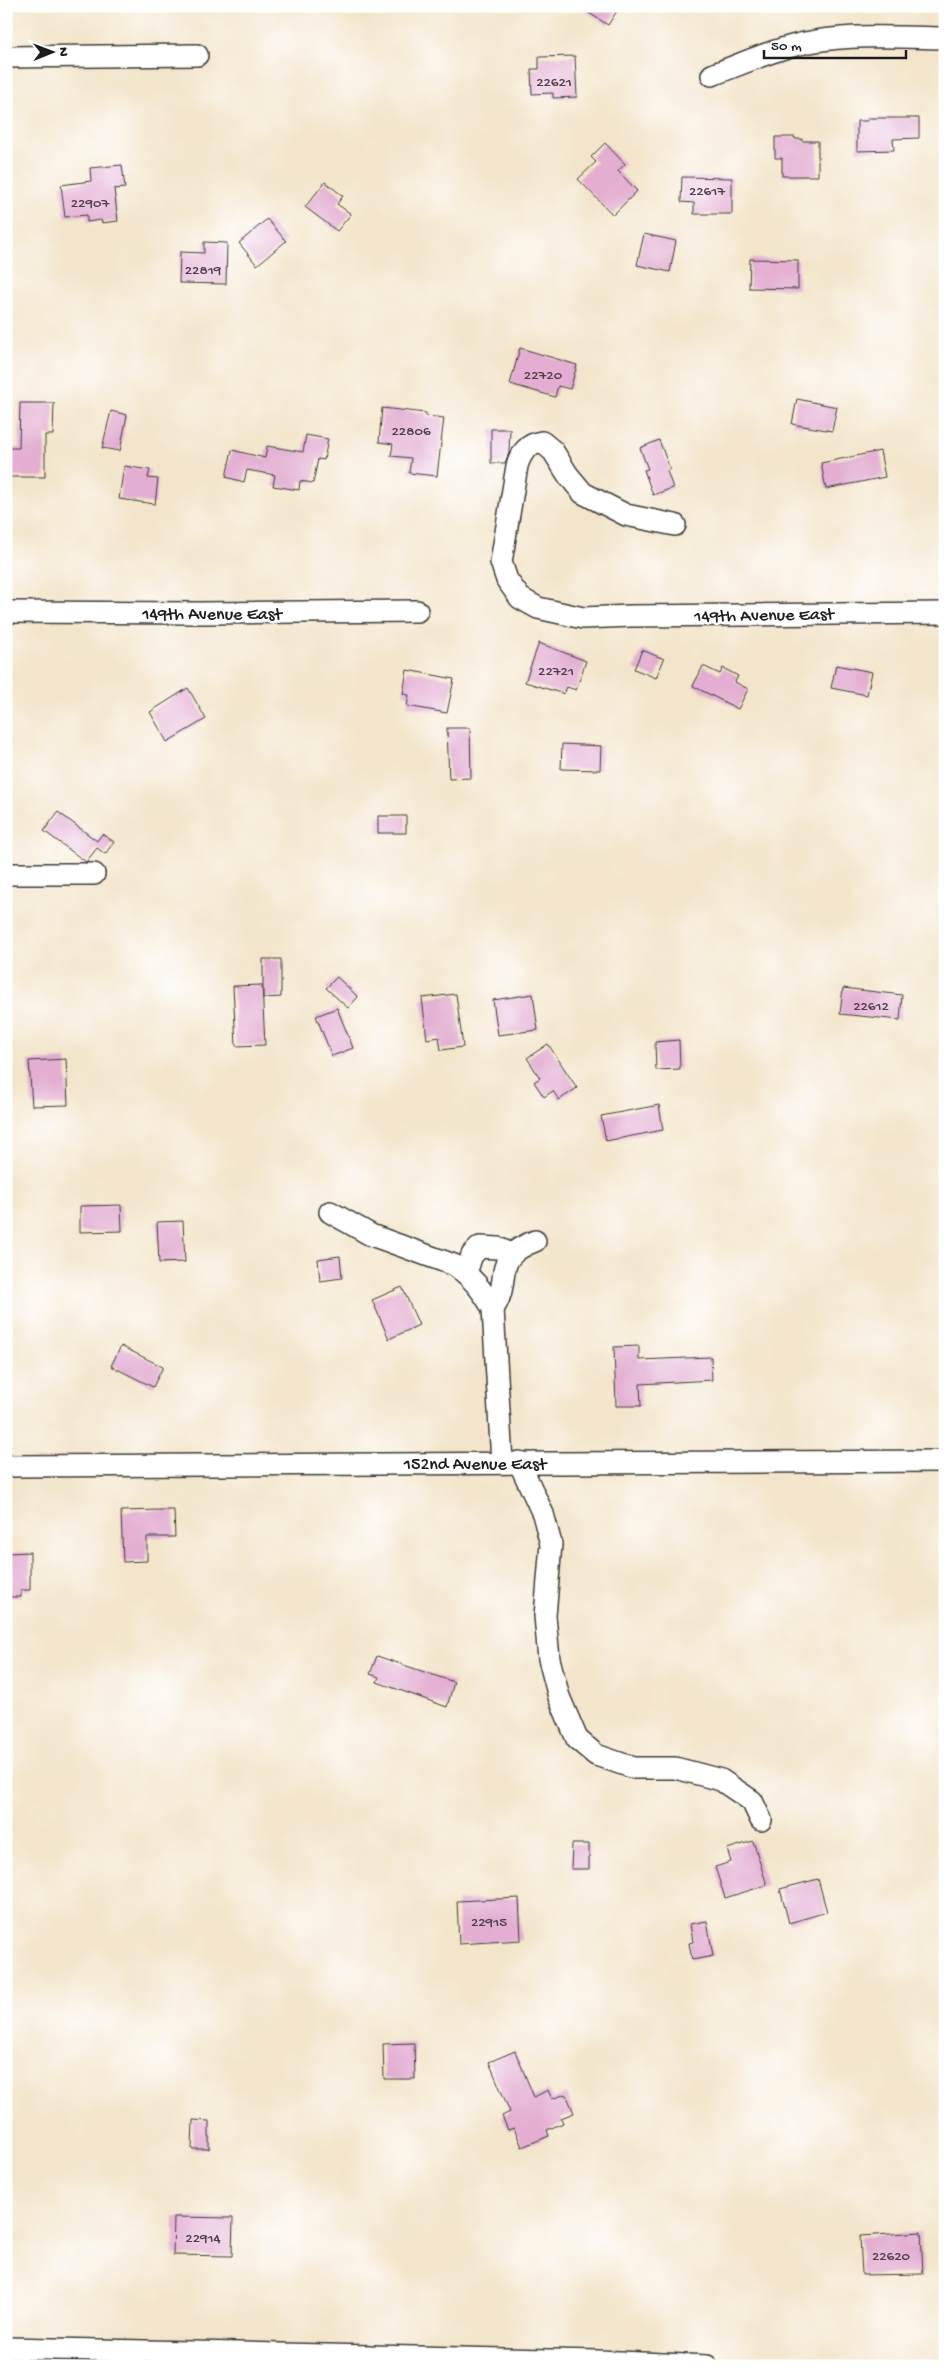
<svg xmlns="http://www.w3.org/2000/svg" width="951" height="2372" viewBox="0 0 951 2372" font-family="'Gochi Hand',sans-serif">
<style>
.building{fill:#e3aed2}
.lines{fill:none;stroke-linecap:round;stroke-linejoin:round}
.minor-casing{stroke:#3c3a36;stroke-width:24}
.minor{stroke:#fff;stroke-width:21}
.labels{text-anchor:middle;stroke-width:5;stroke-linejoin:round;paint-order:stroke}
.number-label{font-size:15px;fill:#4e404a}
.street-label{font-size:18px;fill:#1c1c1c;stroke:#fff}
</style>
<rect width="100%" height="100%" fill="#fff"/>
<filter id="ink" filterUnits="userSpaceOnUse"><feTurbulence type="fractalNoise" baseFrequency=".02" numOctaves="2"/><feDisplacementMap in="SourceGraphic" scale="10" xChannelSelector="R" yChannelSelector="G"/><feConvolveMatrix kernelMatrix="1 2 1 2 8 2 1 2 1" color-interpolation-filters="sRGB"/></filter>
<filter id="wash" filterUnits="userSpaceOnUse"><feTurbulence type="fractalNoise" baseFrequency=".0096" numOctaves="4" result="noise"/><feDisplacementMap in="SourceGraphic" scale="20" xChannelSelector="R" yChannelSelector="G"/><feGaussianBlur stdDeviation="1.12" result="paint"/><feColorMatrix in="noise" values="0 0 0 0 0 0 0 0 0 0 0 0 0 0 0 0 0 1.4 0 .05"/><feComposite in="paint" operator="in"/></filter>
<g filter="url(#wash)">
<rect width="100%" height="100%" fill="#f3e5cb"/>
<g id="blocks">
<g class="building">
<path d="M578,6H620L608,25Z"/>
<path d="M575,56L577,97L553,98V93L532,94L531,69H539V57Z"/>
<path d="M868,118H919V138L893,139L894,150L857,151V121H868Z"/>
<path d="M775,137H795V139H802V141H818V176H782V158H775Z"/>
<path d="M605,143L625,164L618,171L637,191L613,215L578,179L596,162L591,157Z"/>
<path d="M122,165L125,188L114,189L118,221L102,223L101,220L87,222V215L65,217L61,185L91,181L90,168Z"/>
<path d="M682,177L732,178V214H694V203L681,202Z"/>
<path d="M325,182L343,196L337,204L351,214L337,231L305,207Z"/>
<path d="M267,219L286,241L257,265L239,243Z"/>
<path d="M644,234L676,241L670,272L637,265Z"/>
<path d="M204,242L227,243L226,284L179,283L180,252L204,253Z"/>
<path d="M750,259L798,260V289L749,288Z"/>
<path d="M520,348L577,365L570,389L558,386L555,397L510,384Z"/>
<path d="M797,399L837,407L832,431L792,424Z"/>
<path d="M20,403H54L53,435H45V477H6V448H19Z"/>
<path d="M382,408L426,413V416L444,418L437,476L409,473L411,458L391,456L393,444L379,442Z"/>
<path d="M111,411L127,415L120,451L102,448Z"/>
<path d="M491,429H510L509,452L505,463H491Z"/>
<path d="M306,435L328,439L324,460L318,459L313,483L300,481L299,490L273,486L275,475L247,470L244,482L226,477L232,450L265,458L267,446L303,452Z"/>
<path d="M659,440L670,469L667,471L673,488L653,495L644,470L648,469L640,448Z"/>
<path d="M880,451L885,477L826,489L821,463Z"/>
<path d="M124,466L150,470L148,478L158,479L155,504L119,499Z"/>
<path d="M539,643L586,661L576,690L567,687L564,694L525,682Z"/>
<path d="M642,650L664,659L656,678L634,669Z"/>
<path d="M836,665L872,672L867,695L831,688Z"/>
<path d="M703,666L720,674L723,668L738,676L735,682L748,689L738,709L693,686Z"/>
<path d="M407,670L454,679L447,713L407,706L409,695L403,694Z"/>
<path d="M188,688L206,719L167,742L150,712Z"/>
<path d="M447,728H470L471,778L449,779Z"/>
<path d="M562,744L601,746L600,770L561,769Z"/>
<path d="M58,812L97,841L102,834L114,842L105,854L97,848L86,862L44,831Z"/>
<rect x="378" y="816" width="28" height="17"/>
<path d="M263,959H281V997L263,998Z"/>
<path d="M337,977L358,997L348,1008L326,988Z"/>
<path d="M262,985L265,1045L236,1046L233,986Z"/>
<path d="M843,988L902,995L900,1020L840,1014Z"/>
<path d="M456,994L463,1047L441,1050L439,1037L427,1039L422,998Z"/>
<path d="M533,994L538,1030L498,1035L493,1000Z"/>
<path d="M337,1008L353,1048L332,1056L316,1016Z"/>
<path d="M679,1040L680,1069L656,1070L655,1042Z"/>
<path d="M548,1044L577,1088L559,1100L553,1091L544,1097L534,1082L540,1078L527,1058Z"/>
<path d="M66,1059L68,1105L32,1106L29,1061Z"/>
<path d="M659,1105L663,1130L606,1141L601,1116Z"/>
<path d="M121,1205L122,1231L80,1232V1206Z"/>
<path d="M183,1221L185,1262L159,1263L157,1222Z"/>
<path d="M340,1256L342,1278L320,1281L318,1259Z"/>
<path d="M402,1287L419,1325L389,1339L372,1300Z"/>
<path d="M121,1346L163,1367L153,1387L111,1366Z"/>
<path d="M639,1346V1360L711,1357L712,1380L640,1384L641,1406H616L614,1347Z"/>
<path d="M160,1510H174L175,1537H147V1561L123,1562L121,1511Z"/>
<path d="M30,1552V1590H21V1597H6V1553Z"/>
<path d="M377,1656L454,1682L447,1707L377,1682L379,1677L370,1674Z"/>
<path d="M753,1841L767,1885L725,1898L715,1867L731,1862L727,1849Z"/>
<path d="M572,1844H589V1869H571Z"/>
<path d="M818,1879L827,1912L789,1923L780,1889Z"/>
<path d="M519,1898L521,1940L459,1944L457,1901Z"/>
<path d="M707,1921L713,1956L692,1960L689,1943L693,1942L690,1924Z"/>
<path d="M414,2043L415,2079H384L383,2044Z"/>
<path d="M515,2051L534,2097L548,2090L552,2099L566,2094L574,2113L561,2118L563,2123L547,2130L549,2136L522,2147L514,2128L508,2130L502,2116L510,2112L489,2062Z"/>
<path d="M193,2120L209,2121V2149H192Z"/>
<path d="M174,2217L233,2218L232,2256L173,2255Z"/>
<path d="M921,2232L923,2274L862,2275L860,2236Z"/>
</g>
</g>
</g>
<g filter="url(#ink)">
<use href="#blocks" fill-opacity="0" stroke="#3c3a36" stroke-width="1"/>
<g class="lines">
<defs>
<g id="minor">
<path d="M6,57L197,55"/>
<path d="M712,75C744,63 776,48 810,42C854,34 900,37 945,38"/>
<path d="M675,525L626,515L583,493L568,475L553,451L542,442C527,444 521,453 517,466L501,562L507,580L520,598L538,608L583,618L631,616L945,613"/>
<path d="M6,612L199,613L417,611"/>
<path d="M6,874H94"/>
<path d="M330,1212L371,1235L454,1265C472,1276 483,1291 493,1309L502,1462"/>
<path d="M466,1273L472,1255L480,1247L498,1248L511,1254"/>
<path d="M493,1309C513,1280 489,1258 535,1241"/>
<path d="M519,1462L543,1514L551,1544L545,1616L549,1659L559,1697L577,1739L596,1755L634,1768H675L721,1780L752,1801L761,1820"/>
<path d="M6,1466L945,1461"/>
<path d="M6,2348L598,2361L707,2366"/>
</g>
</defs>
<use href="#minor" class="minor-casing"/>
<use href="#minor" class="minor"/>
</g>
</g>
<g class="labels">
<g class="number-label">
<text x="554" y="86">22621</text>
<text x="707" y="195">22617</text>
<text x="90" y="207">22907</text>
<text x="203" y="274">22819</text>
<text x="543" y="379">22720</text>
<text x="411" y="435">22806</text>
<text x="556" y="675">22721</text>
<text x="871" y="1010">22612</text>
<text x="489" y="1926">22915</text>
<text x="203" y="2242">22914</text>
<text x="891" y="2260">22620</text>
</g>
<g class="street-label">
<text x="212" y="619">149th Avenue East</text>
<text transform="translate(764 614) rotate(-1)" y="6">149th Avenue East</text>
<text x="475" y="1469">152nd Avenue East</text>
</g>
</g>
<rect width="951" height="2372" fill="none" stroke="#fff" stroke-width="25"/>
<g transform="translate(52 52) rotate(89)" stroke="#ffffff" stroke-width="4" paint-order="stroke">
<path d="M0-4L9 19L0 12L-9 19Z" fill="#1c1c1c"/>
<text y="-8" font-size="14" font-weight="bold" text-anchor="middle" fill="#1c1c1c">N</text>
</g>
<path d="M764 50v8h142v-8" fill="none" stroke="#1c1c1c" stroke-width="2.5"/>
<text x="771" y="50" font-size="15" fill="#1c1c1c" stroke="#ffffff" stroke-width="4" paint-order="stroke">50 m</text>
</svg>
